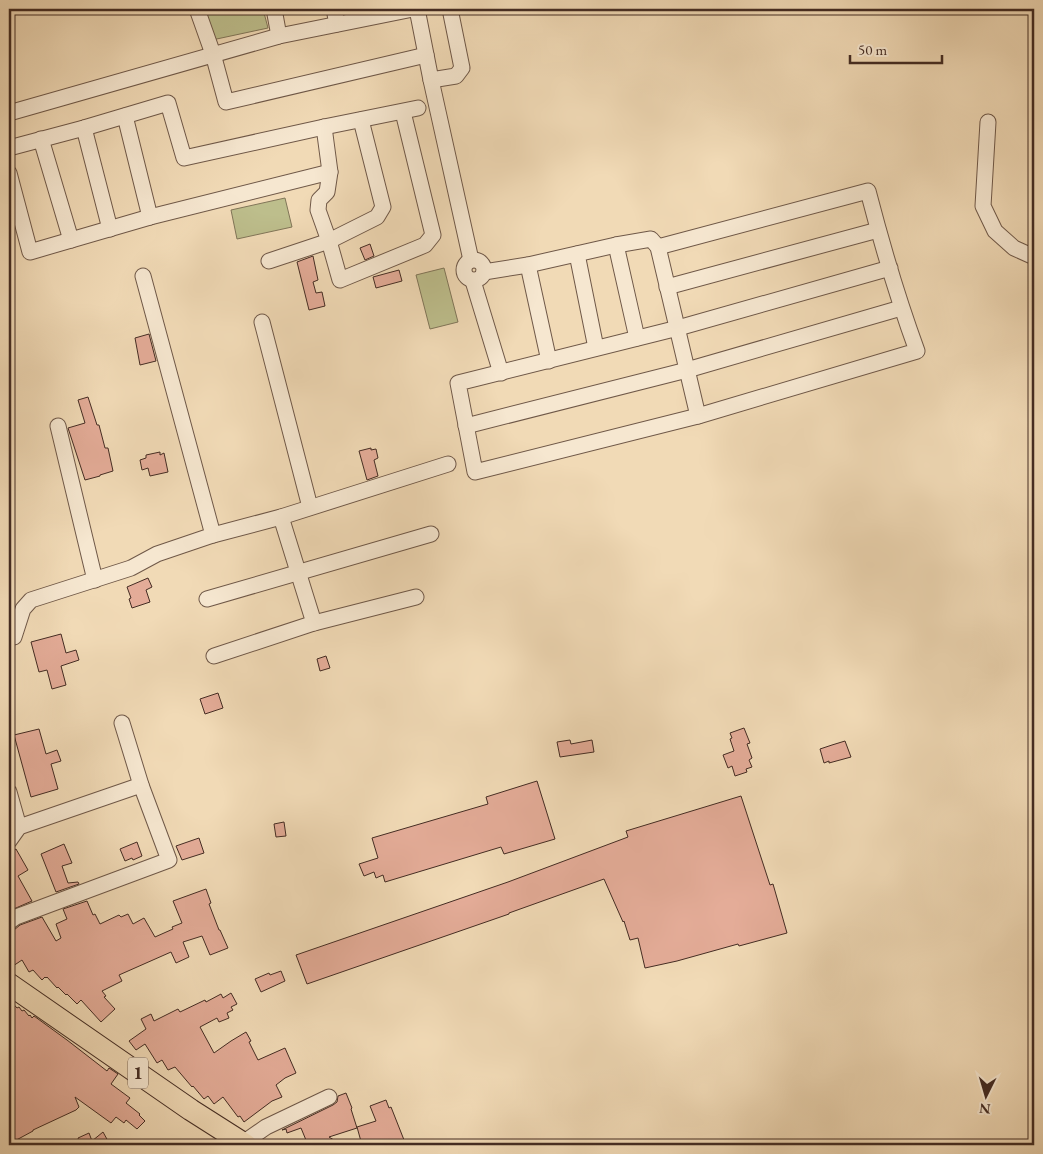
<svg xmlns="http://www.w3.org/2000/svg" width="1043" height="1154" viewBox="0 0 1043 1154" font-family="'EB Garamond',serif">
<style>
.garden{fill:#bdbe8c;stroke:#807558}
.building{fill:#e4ac98;stroke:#442c23}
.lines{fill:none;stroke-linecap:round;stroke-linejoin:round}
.minor-casing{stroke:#6f5848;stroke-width:17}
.highway-casing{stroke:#442c23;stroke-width:23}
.minor{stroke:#f6e7d0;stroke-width:15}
.highway{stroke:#f1dab6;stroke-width:21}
.labels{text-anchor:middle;stroke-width:5;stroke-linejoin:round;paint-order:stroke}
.shield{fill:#f6e7d0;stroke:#796457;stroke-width:1}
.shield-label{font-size:18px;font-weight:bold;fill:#442c23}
</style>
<rect width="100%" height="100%" fill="#f1dab6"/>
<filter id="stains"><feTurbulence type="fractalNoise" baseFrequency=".004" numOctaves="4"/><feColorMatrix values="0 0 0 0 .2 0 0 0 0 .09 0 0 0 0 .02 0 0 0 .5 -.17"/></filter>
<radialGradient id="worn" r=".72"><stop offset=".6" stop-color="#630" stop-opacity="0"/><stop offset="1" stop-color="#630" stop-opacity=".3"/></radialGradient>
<g class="garden">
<path d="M218,9H263L268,28L212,40L206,11Z"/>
<path d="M285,198L292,227L237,239L231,210Z"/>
<path d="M444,268L458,322L430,329L416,275Z"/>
</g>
<g class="building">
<path d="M370,244L374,256L365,260L360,248Z"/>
<path d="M313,256L318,280L313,282L316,293L322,292L325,306L309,310L297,262Z"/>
<path d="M399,270L402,281L376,288L373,277Z"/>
<path d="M149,334L156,361L140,365L135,338Z"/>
<path d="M88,397L97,425H99L105,448H108L113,471L100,475V476L85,480L68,428L85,423L78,400Z"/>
<path d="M371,448V450L376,449L378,458L374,460L378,476L367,480L359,451Z"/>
<path d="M160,452V455L164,453L168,472L150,476L148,468L142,470L140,460L146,458V455Z"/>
<path d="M148,578L152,587L146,590L150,602L132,608L129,599L131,598L127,587Z"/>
<path d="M61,634L66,653L76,650L79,660L61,666L66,685L52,689L47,670L39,672L31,642Z"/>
<path d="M326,656L330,668L320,671L317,659Z"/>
<path d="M218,693L223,708L205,714L200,699Z"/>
<path d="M744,728L750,743L747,744L752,758L749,760L752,767L746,769L747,772L735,776L732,766L728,768L723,755L734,751L730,739L732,738L730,733Z"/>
<path d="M39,729L46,754L57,750L61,761L51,764L58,789L31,797L14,735Z"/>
<path d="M570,740L571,744L592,740L594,752L560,757L557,742Z"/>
<path d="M845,741L851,757L829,763V761L824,763L820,749L832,745Z"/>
<path d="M537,781L555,839L504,854L501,847L385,882L383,875L376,878L374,872L364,876L359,864L378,858L372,838L488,804L486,797Z"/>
<path d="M741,796L770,885L773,884L787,933L739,946L738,944L677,961L645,968L638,938L630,940L624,921L623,922L604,879L509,913V914L307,984L296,955L508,882L628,837L626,831Z"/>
<path d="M284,822L286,836L276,837L274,824Z"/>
<path d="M199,838L204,853L182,860L176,846Z"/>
<path d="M137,842L142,856L133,860L132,858L125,861L120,849Z"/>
<path d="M64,844L72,863L62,866L68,883L78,882L79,884L56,892L41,854Z"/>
<path d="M16,849L28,870L18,876L32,901L9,911V853Z"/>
<path d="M206,889L211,903L209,904L219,930H220L228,948L210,955L202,936L183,942L189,957L176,963L171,952L119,975L122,981L102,991L106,996L104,997L115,1009L101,1022L81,1000L77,1004L67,994L66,995L58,987L57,988L47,977L46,978L45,977L42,980L33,970L29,972L22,960L13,966L9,960V931L14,930L20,925L42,917L56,941L61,938L56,924L67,919L63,909L87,901L93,915L95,914L100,924L119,915L121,917L128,914L133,924L144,918L155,937L173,929L172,927L182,923L173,901Z"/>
<path d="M281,971L285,981L261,992L255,979L269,973L270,975Z"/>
<path d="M231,993L237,1004L231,1007L233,1010L227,1013L229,1018L219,1022L217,1018L200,1027L214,1053L231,1041L246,1032L251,1041L249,1042L258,1060L285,1048L296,1073L285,1078L276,1085L282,1097L272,1101L244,1122L240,1116L238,1117L223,1097L214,1104L208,1096L204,1099L193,1086L192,1087L175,1067L168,1070L162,1060L157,1063L145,1044L136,1050L129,1041L146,1029L141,1019L151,1014L154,1021L178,1009L180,1012L205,1000L206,1002L221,994L223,998Z"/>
<path d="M9,999L17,1008L19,1007L22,1011L24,1010L29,1016L30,1015L32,1018L34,1016L67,1040L107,1071L109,1068L118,1074L111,1084L130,1098L126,1103L140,1114L139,1115L145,1121L137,1129L126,1120L124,1123L116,1117L111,1123L75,1097L79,1107L76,1110L33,1130V1131L9,1144Z"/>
<path d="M346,1093L352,1108L351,1109L357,1128L329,1137L342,1145H308L301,1128L287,1133L286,1129L282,1130L333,1105L337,1102L338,1096Z"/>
<path d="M386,1100L389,1108L391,1107L406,1145H362L357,1127L376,1121L370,1106Z"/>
<path d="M103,1132L108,1141L100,1145H80L78,1138L89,1133L92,1141Z"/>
</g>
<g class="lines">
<defs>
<g id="minor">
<path d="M197,9L213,54L226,102L426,55"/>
<path d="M274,9L279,36"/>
<path d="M334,9L337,24"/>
<path d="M417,9L431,80L471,260"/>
<path d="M431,80L456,76L462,68L450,9"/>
<path d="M9,113L279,36L413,9"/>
<path d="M125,116L150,217"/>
<path d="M988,122L983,206L995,231L1014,248L1034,257"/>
<path d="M324,127L330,172L327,192L319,200L318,210L329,241L340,280L425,245L433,235L403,112"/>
<path d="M84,128L110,229"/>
<path d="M41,139L71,240"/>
<path d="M9,148L84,128L168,103L184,158L324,127L418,108"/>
<path d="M9,173L30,252L150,217L330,172"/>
<path d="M616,245L637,338"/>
<path d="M658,247L868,191C882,245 898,299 917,351L698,416L475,472L458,383L678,328L890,268"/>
<path d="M577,254L596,348"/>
<circle cx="474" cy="270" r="10"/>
<path d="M269,261L329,241L377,217L383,207L361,120"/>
<path d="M528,265L549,361"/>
<path d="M484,272L528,265L616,245L651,239L658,247L698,416"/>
<path d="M143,276L213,535"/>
<path d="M473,281L501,373"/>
<path d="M667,287L878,230"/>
<path d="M262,322L310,507"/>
<path d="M58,426L95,580"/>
<path d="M466,426L687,370L901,308"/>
<path d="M281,517L314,623"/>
<path d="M207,599L431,534"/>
<path d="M9,638L14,637L23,609L31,600L131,568L157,554L213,535L281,517L448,464"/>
<path d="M214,656L314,623L416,597"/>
<path d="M9,792L19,827"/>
<path d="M9,841L19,827L141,785"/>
<path d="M9,922L16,917L169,860L141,785L122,723"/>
<path d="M243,1143L266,1127L329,1097"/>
</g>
<path id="highway" d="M9,984L191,1110L246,1145"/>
</defs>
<use href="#minor" class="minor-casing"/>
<use href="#highway" class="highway-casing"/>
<use href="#minor" class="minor"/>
<use href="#highway" class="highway"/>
</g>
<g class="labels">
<rect class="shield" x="128" y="1057.5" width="20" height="31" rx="4"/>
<g class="shield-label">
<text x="138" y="1079">1</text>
</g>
</g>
<rect width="1043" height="1154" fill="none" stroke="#f1dab6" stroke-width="30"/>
<rect x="10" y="10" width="1023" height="1134" fill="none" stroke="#442c23" stroke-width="2.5"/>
<rect x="15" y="15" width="1013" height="1124" fill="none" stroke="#442c23"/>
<g transform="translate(986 1096) rotate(185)" stroke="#f6e7d0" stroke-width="4" paint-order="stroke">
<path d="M0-4L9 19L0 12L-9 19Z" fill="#442c23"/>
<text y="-8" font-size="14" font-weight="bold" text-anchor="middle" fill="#442c23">N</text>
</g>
<path d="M850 55v8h92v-8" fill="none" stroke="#442c23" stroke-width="2.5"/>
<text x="858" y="55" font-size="15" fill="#442c23" stroke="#f6e7d0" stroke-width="4" paint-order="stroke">50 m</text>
<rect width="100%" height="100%" filter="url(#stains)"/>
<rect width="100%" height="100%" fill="url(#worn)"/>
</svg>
